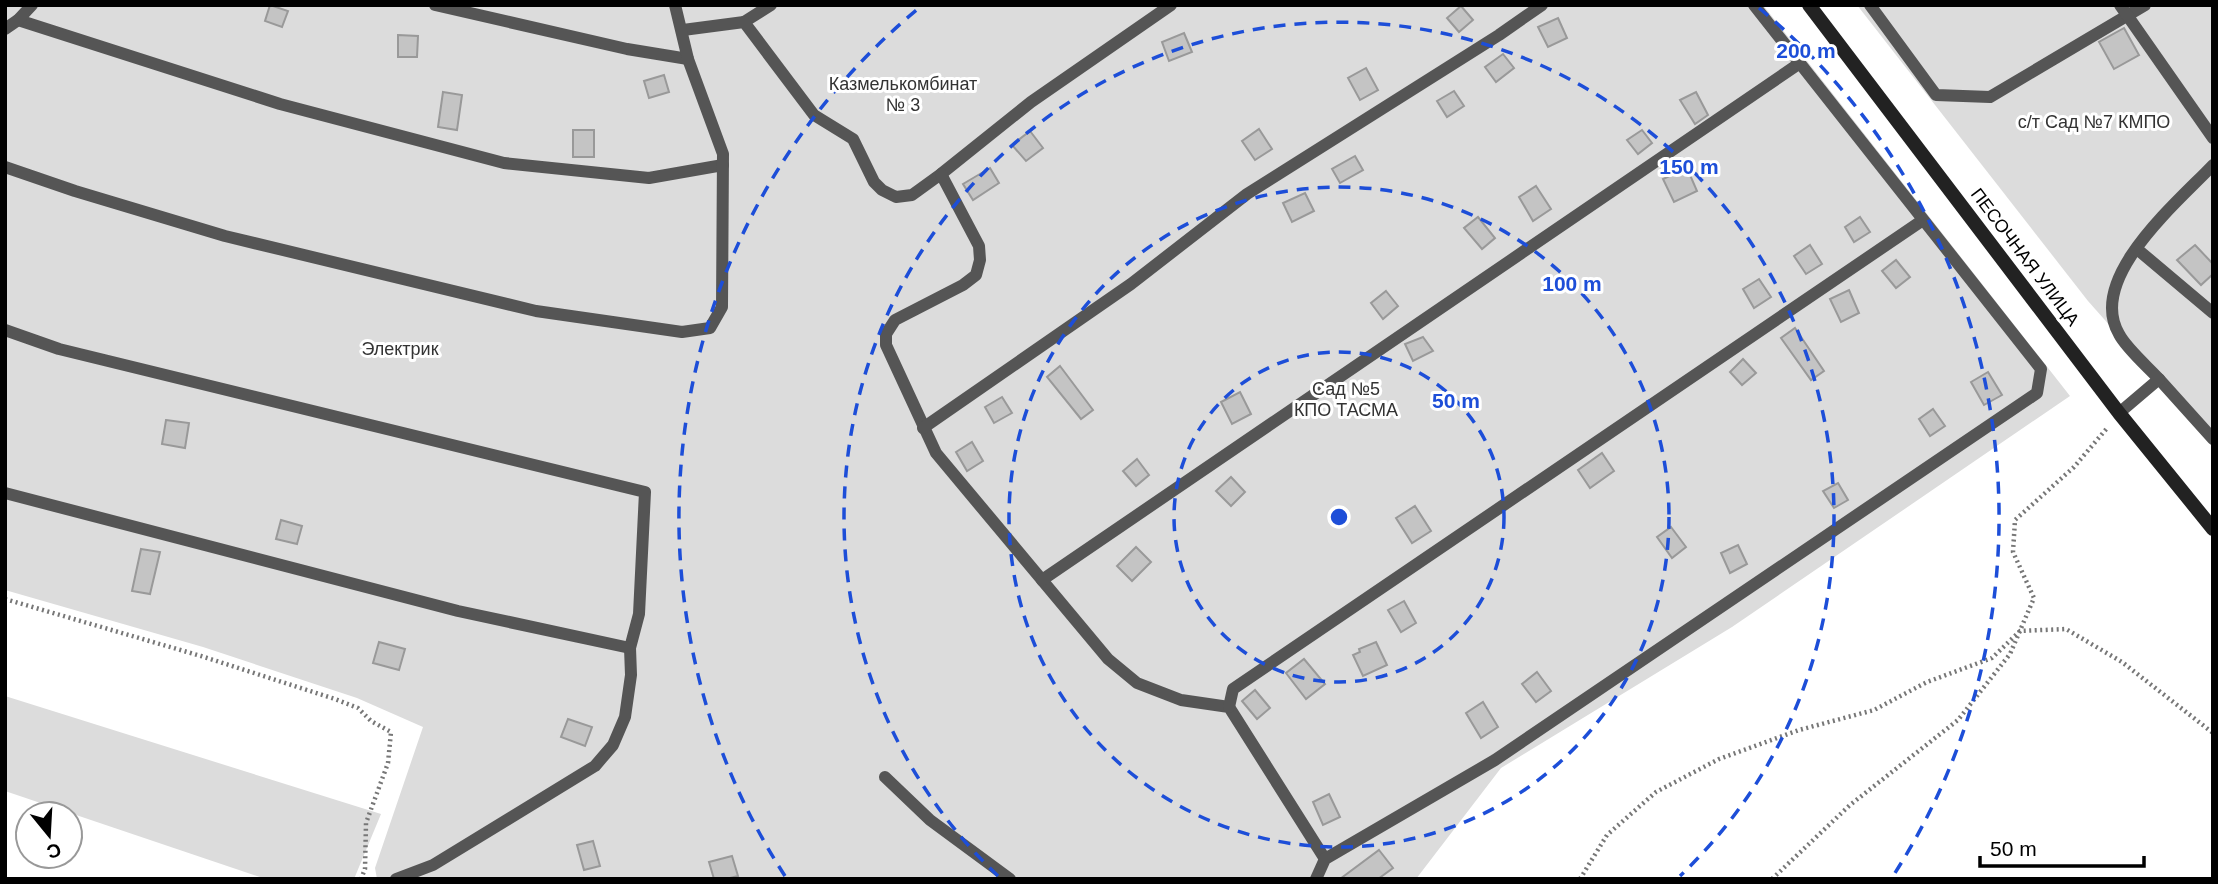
<svg xmlns="http://www.w3.org/2000/svg" width="2218" height="884" viewBox="0 0 2218 884" font-family="Arial,sans-serif">
<style>
.green{fill:#dcdcdc}
.building{fill:#c4c4c4;stroke:#999;stroke-width:2}
.lines{fill:none;stroke-linecap:round;stroke-linejoin:round}
.path{stroke:#777;stroke-width:4.5;stroke-dasharray:2 3.5;stroke-linecap:butt}
.lane{stroke:#555;stroke-width:12}
.secondary{stroke:#222;stroke-width:14}
.ring{fill:none;stroke:#1d4ed8;stroke-width:3.5;stroke-dasharray:12 9}
.labels{text-anchor:middle;stroke-width:6;stroke-linejoin:round;paint-order:stroke}
.park-label{font-size:18px;fill:#333;stroke:#fff}
.street-label{font-size:18px;fill:#000;stroke:#fff}
.centre{fill:#1d4ed8;stroke:#fff;stroke-width:3.5}
.ring-label{font-size:21px;text-anchor:middle;font-weight:bold;fill:#1d4ed8;stroke:#fff;stroke-width:6;stroke-linejoin:round;paint-order:stroke}
</style>
<rect width="100%" height="100%" fill="#fff"/>
<g class="green">
<path d="M5,5H1763L2070,396L1732,627L1501,768L1416,879H377L375,868L423,727L357,698L203,647L5,590Z"/>
<path d="M1857,5H2213V442L2088,301Z"/>
<path d="M5,696L381,814L354,879H266L5,791Z"/>
</g>
<g class="building">
<path d="M270,5L288,11L282,27L265,21Z"/>
<path d="M1461,6L1473,20L1459,32L1447,18Z"/>
<path d="M1558,18L1567,38L1548,47L1538,27Z"/>
<path d="M2124,28L2139,55L2114,69L2099,42Z"/>
<path d="M1184,33L1192,52L1169,61L1162,42Z"/>
<path d="M398,35L418,36L417,57H398Z"/>
<path d="M1503,54L1514,68L1496,82L1485,67Z"/>
<path d="M1366,68L1378,90L1360,100L1348,78Z"/>
<path d="M664,75L669,92L649,98L644,81Z"/>
<path d="M1454,91L1464,106L1447,117L1437,101Z"/>
<path d="M443,92L462,95L457,130L438,127Z"/>
<path d="M1696,92L1708,115L1695,124L1680,100Z"/>
<path d="M1259,129L1272,149L1255,160L1242,141Z"/>
<rect x="573" y="130" width="21" height="27"/>
<path d="M1642,130L1652,143L1638,154L1627,140Z"/>
<path d="M1030,131L1043,148L1026,161L1012,145Z"/>
<path d="M1355,156L1363,170L1340,183L1332,169Z"/>
<path d="M990,168L999,183L973,200L963,184Z"/>
<path d="M1687,168L1697,191L1674,202L1663,179Z"/>
<path d="M1536,186L1551,209L1533,221L1519,197Z"/>
<path d="M1305,193L1314,211L1292,222L1283,203Z"/>
<path d="M1478,217L1495,238L1482,249L1464,228Z"/>
<path d="M1860,217L1870,232L1854,242L1845,227Z"/>
<path d="M1810,245L1822,264L1806,274L1794,256Z"/>
<path d="M2195,245L2213,264V274L2201,285L2177,260Z"/>
<path d="M1896,260L1910,277L1896,288L1882,271Z"/>
<path d="M1759,279L1771,297L1754,308L1743,289Z"/>
<path d="M1849,290L1859,313L1841,322L1830,299Z"/>
<path d="M1386,291L1398,306L1383,319L1371,303Z"/>
<path d="M1795,328L1824,371L1811,380L1781,338Z"/>
<path d="M1423,337L1433,351L1413,361L1405,344Z"/>
<path d="M1743,359L1756,373L1742,385L1730,372Z"/>
<path d="M1060,366L1093,410L1081,419L1047,377Z"/>
<path d="M1988,372L2002,395L1984,405L1971,382Z"/>
<path d="M1240,392L1251,414L1232,424L1221,402Z"/>
<path d="M1002,397L1012,413L994,423L985,407Z"/>
<path d="M1933,409L1945,426L1930,436L1919,419Z"/>
<path d="M166,420L189,423L185,448L162,444Z"/>
<path d="M972,442L983,461L967,471L956,452Z"/>
<path d="M1602,453L1614,471L1590,488L1578,470Z"/>
<path d="M1137,459L1149,475L1136,486L1123,471Z"/>
<path d="M1231,477L1245,492L1231,506L1216,491Z"/>
<path d="M1838,483L1848,500L1834,508L1823,491Z"/>
<path d="M1415,506L1431,531L1412,543L1396,518Z"/>
<path d="M281,520L302,526L297,544L276,539Z"/>
<path d="M1671,527L1686,547L1672,558L1657,537Z"/>
<path d="M1738,545L1747,564L1730,573L1721,553Z"/>
<path d="M1136,547L1151,562L1132,581L1117,566Z"/>
<path d="M141,549L160,552L150,594L132,591Z"/>
<path d="M1404,601L1416,623L1401,632L1388,610Z"/>
<path d="M379,642L405,649L399,670L373,663Z"/>
<path d="M1376,642L1387,665L1363,676L1353,655L1360,652L1359,649Z"/>
<path d="M1304,659L1325,684L1306,699L1286,673Z"/>
<path d="M1537,672L1551,691L1536,702L1522,684Z"/>
<path d="M1255,690L1270,708L1257,719L1242,701Z"/>
<path d="M1483,702L1498,727L1481,738L1466,713Z"/>
<path d="M568,719L592,727L585,746L561,737Z"/>
<path d="M1329,794L1340,817L1323,825L1313,802Z"/>
<path d="M593,841L600,866L584,870L577,845Z"/>
<path d="M1379,850L1393,868L1378,879H1340Z"/>
<path d="M732,856L738,876L726,879H714L709,862Z"/>
</g>
<g class="lines">
<g class="path">
<path d="M5,599L201,656L335,699L358,708L371,721L391,732L388,763L366,823L365,869L361,879"/>
<path d="M1580,879L1607,835L1656,792L1719,759L1799,730L1874,710L1927,682L1992,658L2020,631L2066,629L2122,662L2213,733"/>
<path d="M1772,879L1850,805L1958,720L2010,654L2034,598L2013,552L2015,520L2074,467L2108,427"/>
</g>
<g class="lane">
<path d="M435,5L627,49L688,59"/>
<path d="M1870,5L1936,95L1990,97L2145,5"/>
<path d="M2120,5L2213,138"/>
<path d="M18,20L280,104L504,163L649,178L723,165"/>
<path d="M744,22L771,5"/>
<path d="M5,29L18,20L32,5"/>
<path d="M683,30L744,22L814,115L853,139L874,182L882,190L896,197L912,195L941,174L1031,102L1171,5"/>
<path d="M5,167L75,191L225,236L536,311L682,332L710,328L722,307L723,154L688,59L675,5"/>
<path d="M941,174L979,246L980,260L976,275L963,285L895,320L886,334V345L936,453L1108,659L1137,683L1181,700L1229,707L1325,859"/>
<path d="M2137,249L2213,313"/>
<path d="M5,330L59,349L645,492L639,614L630,648L631,675L625,717L613,745L595,766L433,865L396,879"/>
<path d="M2159,379L2213,439"/>
<path d="M2119,413L2159,379C2148,367 2126,348 2119,334C2086,278 2178,202 2213,165"/>
<path d="M923,428L1131,284L1247,194L1499,35L1542,5"/>
<path d="M5,493L458,611L630,648"/>
<path d="M1042,580L1800,63"/>
<path d="M1229,707L1233,689L1923,220"/>
<path d="M885,777L930,820L1010,879"/>
<path d="M1316,879L1325,859L1495,760L2037,393L2041,369L1754,5"/>
</g>
<path class="secondary" d="M1809,5L2119,413L2213,529"/>
</g>
<g class="ring">
<circle cx="1339" cy="517" r="165"/>
<circle cx="1339" cy="517" r="330"/>
<path d="M998 876A495 495 0 1 1 1680 876"/>
<path d="M785 876A660 660 0 0 1 919 8M1759 8A660 660 0 0 1 1893 876"/>
</g>
<g class="labels">
<g class="park-label">
<text x="903" y="90">Казмелькомбинат<tspan x="903" dy="21">№ 3</tspan></text>
<text x="2094" y="128">с/т Сад №7 КМПО</text>
<text x="400" y="355">Электрик</text>
<text x="1346" y="395">Сад №5<tspan x="1346" dy="21">КПО ТАСМА</tspan></text>
</g>
<g class="street-label">
<text transform="translate(2025 257) rotate(53)" y="6">ПЕСОЧНАЯ УЛИЦА</text>
</g>
</g>
<circle cx="1339" cy="517" r="10" class="centre"/>
<g class="ring-label">
<text x="1806" y="58">200 m</text>
<text x="1689" y="174">150 m</text>
<text x="1572" y="291">100 m</text>
<text x="1456" y="408">50 m</text>
</g>
<rect width="2218" height="884" fill="none" stroke="#000000" stroke-width="14"/>
<g transform="translate(49 835) rotate(162)"><circle r="33" fill="#ffffff" stroke="#999999" stroke-width="2"/>
<path d="M0-5L12 26L0 18L-12 26Z" fill="#000000"/>
<text y="-10" font-size="19" font-weight="bold" text-anchor="middle" fill="#000000">С</text>
</g>
<path d="M1980 856v10h164v-10" fill="none" stroke="#000000" stroke-width="3.5"/>
<text x="1990" y="856" font-size="21" fill="#000000" stroke="#ffffff" stroke-width="5" paint-order="stroke">50 m</text>
</svg>
